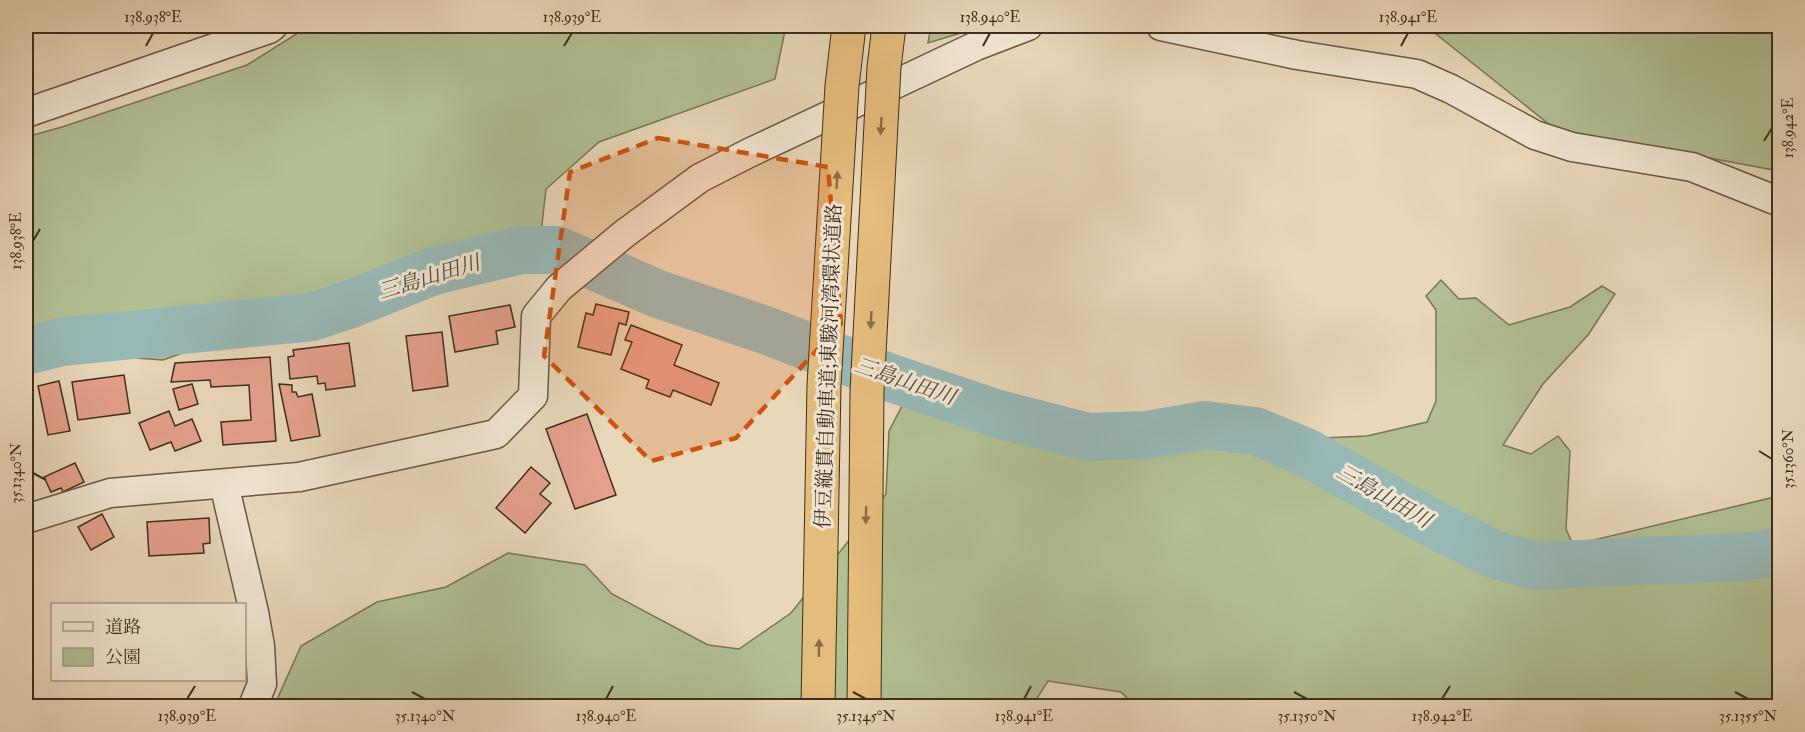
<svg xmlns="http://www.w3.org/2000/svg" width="1805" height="732" viewBox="0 0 1805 732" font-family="'IM FELL Double Pica','Noto Serif JP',serif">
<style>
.green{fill:#b1bf93;stroke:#787658;stroke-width:1.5}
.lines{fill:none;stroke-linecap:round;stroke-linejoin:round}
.river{stroke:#98b8b6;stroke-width:48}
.building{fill:#e5a08b;stroke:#3f2d1d;stroke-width:1.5}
.minor-casing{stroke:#695844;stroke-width:31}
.minor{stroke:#f0e5d1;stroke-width:28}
.motorway-bridge-casing{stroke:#3f2d1d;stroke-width:35;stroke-linecap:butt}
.motorway-bridge{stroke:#e4bc7c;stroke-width:33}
.oneway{fill:#896d48}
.marked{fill:#cf520f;fill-opacity:0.2;stroke:#cf520f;stroke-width:4.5;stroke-dasharray:12 8;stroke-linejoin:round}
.ticks{fill:none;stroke:#3f2d1d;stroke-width:2}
.labels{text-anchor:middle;stroke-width:6;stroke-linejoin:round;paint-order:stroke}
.street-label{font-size:20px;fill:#3f2d1d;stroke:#f0e5d1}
.water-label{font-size:21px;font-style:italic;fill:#51493c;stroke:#f0e5d1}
.neatline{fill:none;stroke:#3f2d1d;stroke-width:2}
.ticks-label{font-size:15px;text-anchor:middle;fill:#3f2d1d}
</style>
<rect width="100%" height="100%" fill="#e8d7b8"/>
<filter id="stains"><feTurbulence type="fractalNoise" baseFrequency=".00333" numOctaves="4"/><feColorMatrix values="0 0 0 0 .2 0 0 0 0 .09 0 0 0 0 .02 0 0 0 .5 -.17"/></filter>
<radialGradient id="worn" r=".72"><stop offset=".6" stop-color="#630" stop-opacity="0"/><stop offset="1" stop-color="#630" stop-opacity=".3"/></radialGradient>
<g class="green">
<path d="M309,26H786L775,79L599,142L546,189L541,233L447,259L163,360L26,350V137L62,127L247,65Z"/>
<path d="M931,26H984L928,43Z"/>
<path d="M1426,26H1779V171L1555,129Z"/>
<path d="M1441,280L1459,299L1476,298L1509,325L1570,307L1602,286L1615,294L1588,335L1543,384L1503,445L1531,454L1558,436L1570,451L1566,529L1573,545L1779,496V706H1135L1121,692L1048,681L1032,706H272L275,704L301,646L377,602L446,587L508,553L585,565L612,594L708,645L739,649L791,613L886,494L889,431L903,404L931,410L962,424H1026L1186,444L1367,436L1427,422L1436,401V310L1426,296Z"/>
</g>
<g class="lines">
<path class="river" d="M26,351L62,342L312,317L351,304L434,271L521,250H557L658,294L765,330L891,378L995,413L1088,437L1147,435L1205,425L1255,431L1306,452L1439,527L1496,555L1534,566L1741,557L1775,553L1780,550"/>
</g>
<g class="building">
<path d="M596,304L629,312L626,325L619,323L611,355L578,347L586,313L593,315Z"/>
<path d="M510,305L515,327L496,331L498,344L455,352L449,316Z"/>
<path d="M631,325L682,345L674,365L719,383L711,405L673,390L670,397L646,388L649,380L621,369L632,342L625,340Z"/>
<path d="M442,332L448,386L413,391L406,336Z"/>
<path d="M349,343L355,386L326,390L325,383L318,384L317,376L290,379L288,357L294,356L293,350Z"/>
<path d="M270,357L276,441L223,445L221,422L251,420L249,385L211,387L210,380L171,382L175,363Z"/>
<path d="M124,375L130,413L78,420L72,382Z"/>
<path d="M59,381L70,431L48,435L38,386Z"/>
<path d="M192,384L198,404L179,410L173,389Z"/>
<path d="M279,384L292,385V392H296L298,397L312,394L320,436L291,441Z"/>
<path d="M169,411L175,426L192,419L201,441L175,451L171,442L150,450L139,423Z"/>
<path d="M587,414L616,495L575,509L546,429Z"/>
<path d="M75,463L84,482L63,492L61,488L51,492L44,477Z"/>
<path d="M531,467L550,483L540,494L551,503L525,533L496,508Z"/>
<path d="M102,514L114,537L91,550L78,527Z"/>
<path d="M209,518L210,543L203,544L204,553L149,556L147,522Z"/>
</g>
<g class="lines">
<defs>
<g id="minor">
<path d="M1161,26L1297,55L1417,74L1451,89L1535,135L1572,147L1692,167L1780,202"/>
<path d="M26,113L269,29L273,26"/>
<path d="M224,484L254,612L260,646L262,684L253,706"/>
<path d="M26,519L110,493L299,477L496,434L533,396L536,316L559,288L624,234L700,178L749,153L976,46L1028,26"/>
</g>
</defs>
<use href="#minor" class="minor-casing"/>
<use href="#minor" class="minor"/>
<defs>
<g id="motorway-bridge">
<path d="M818,706L824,385L842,86L849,26"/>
<path d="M864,706L867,392L884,67L889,26"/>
</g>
</defs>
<use href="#motorway-bridge" class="motorway-bridge-casing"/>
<use href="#motorway-bridge" class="motorway-bridge"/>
</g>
<defs><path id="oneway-solid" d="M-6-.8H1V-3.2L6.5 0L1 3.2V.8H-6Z" transform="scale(1.5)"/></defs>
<g class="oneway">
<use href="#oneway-solid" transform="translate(881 126) rotate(93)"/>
<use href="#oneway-solid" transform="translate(837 180) rotate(-87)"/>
<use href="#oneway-solid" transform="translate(871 320) rotate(93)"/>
<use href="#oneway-solid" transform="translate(866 515) rotate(91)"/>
<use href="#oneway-solid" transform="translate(819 648) rotate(-89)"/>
</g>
<path class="marked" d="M658,138L828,167L841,324L736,438L651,461L544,356L570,172Z"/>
<path class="ticks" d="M146,46L153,33M564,46L572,33M983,46L990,33M1401,46L1408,33M1764,141L1772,128M33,241L40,229M1759,451L1772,459M33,473L46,480M412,692L425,699M853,692L866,699M1294,692L1307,699M1735,692L1748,699M187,699L195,686M606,699L613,686M1024,699L1031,686M1442,699L1450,686"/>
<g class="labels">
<g class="street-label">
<text transform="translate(828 366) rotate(-88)" y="7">伊豆縦貫自動車道;東駿河湾環状道路</text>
</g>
<g class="water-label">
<text transform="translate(429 277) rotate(-17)" y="7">三島山田川</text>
<text transform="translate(905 381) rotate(19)" y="7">三島山田川</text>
<text transform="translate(1384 496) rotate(30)" y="7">三島山田川</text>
</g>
</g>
<rect width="1805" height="732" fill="none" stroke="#e8d7b8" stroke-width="66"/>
<rect x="51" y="603" width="195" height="78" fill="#f0e5d1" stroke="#a99b89" stroke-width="1.5"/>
<rect x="63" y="622" width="30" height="9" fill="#f0e5d1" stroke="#a99b89" stroke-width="1.5"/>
<text x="105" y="633" font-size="18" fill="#3f2d1d">道路</text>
<rect x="63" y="648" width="30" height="18" fill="#b1bf93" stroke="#a99b89" stroke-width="1.5"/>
<text x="105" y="663" font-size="18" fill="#3f2d1d">公園</text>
<rect x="33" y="33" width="1739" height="666" class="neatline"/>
<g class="ticks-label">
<text x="153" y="22">138.938°E</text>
<text x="572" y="22">138.939°E</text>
<text x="990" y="22">138.940°E</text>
<text x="1408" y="22">138.941°E</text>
<text transform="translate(1788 128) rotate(-90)" y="5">138.942°E</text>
<text transform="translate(16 241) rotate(-90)" y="5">138.938°E</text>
<text transform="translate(1788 459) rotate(-90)" y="5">35.1360°N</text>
<text transform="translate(16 473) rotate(-90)" y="5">35.1340°N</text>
<text x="187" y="721">138.939°E</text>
<text x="425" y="721">35.1340°N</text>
<text x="606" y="721">138.940°E</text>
<text x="866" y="721">35.1345°N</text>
<text x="1024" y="721">138.941°E</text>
<text x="1307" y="721">35.1350°N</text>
<text x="1442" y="721">138.942°E</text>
<text x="1748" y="721">35.1355°N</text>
</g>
<rect width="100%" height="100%" filter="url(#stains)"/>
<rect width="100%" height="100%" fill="url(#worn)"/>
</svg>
